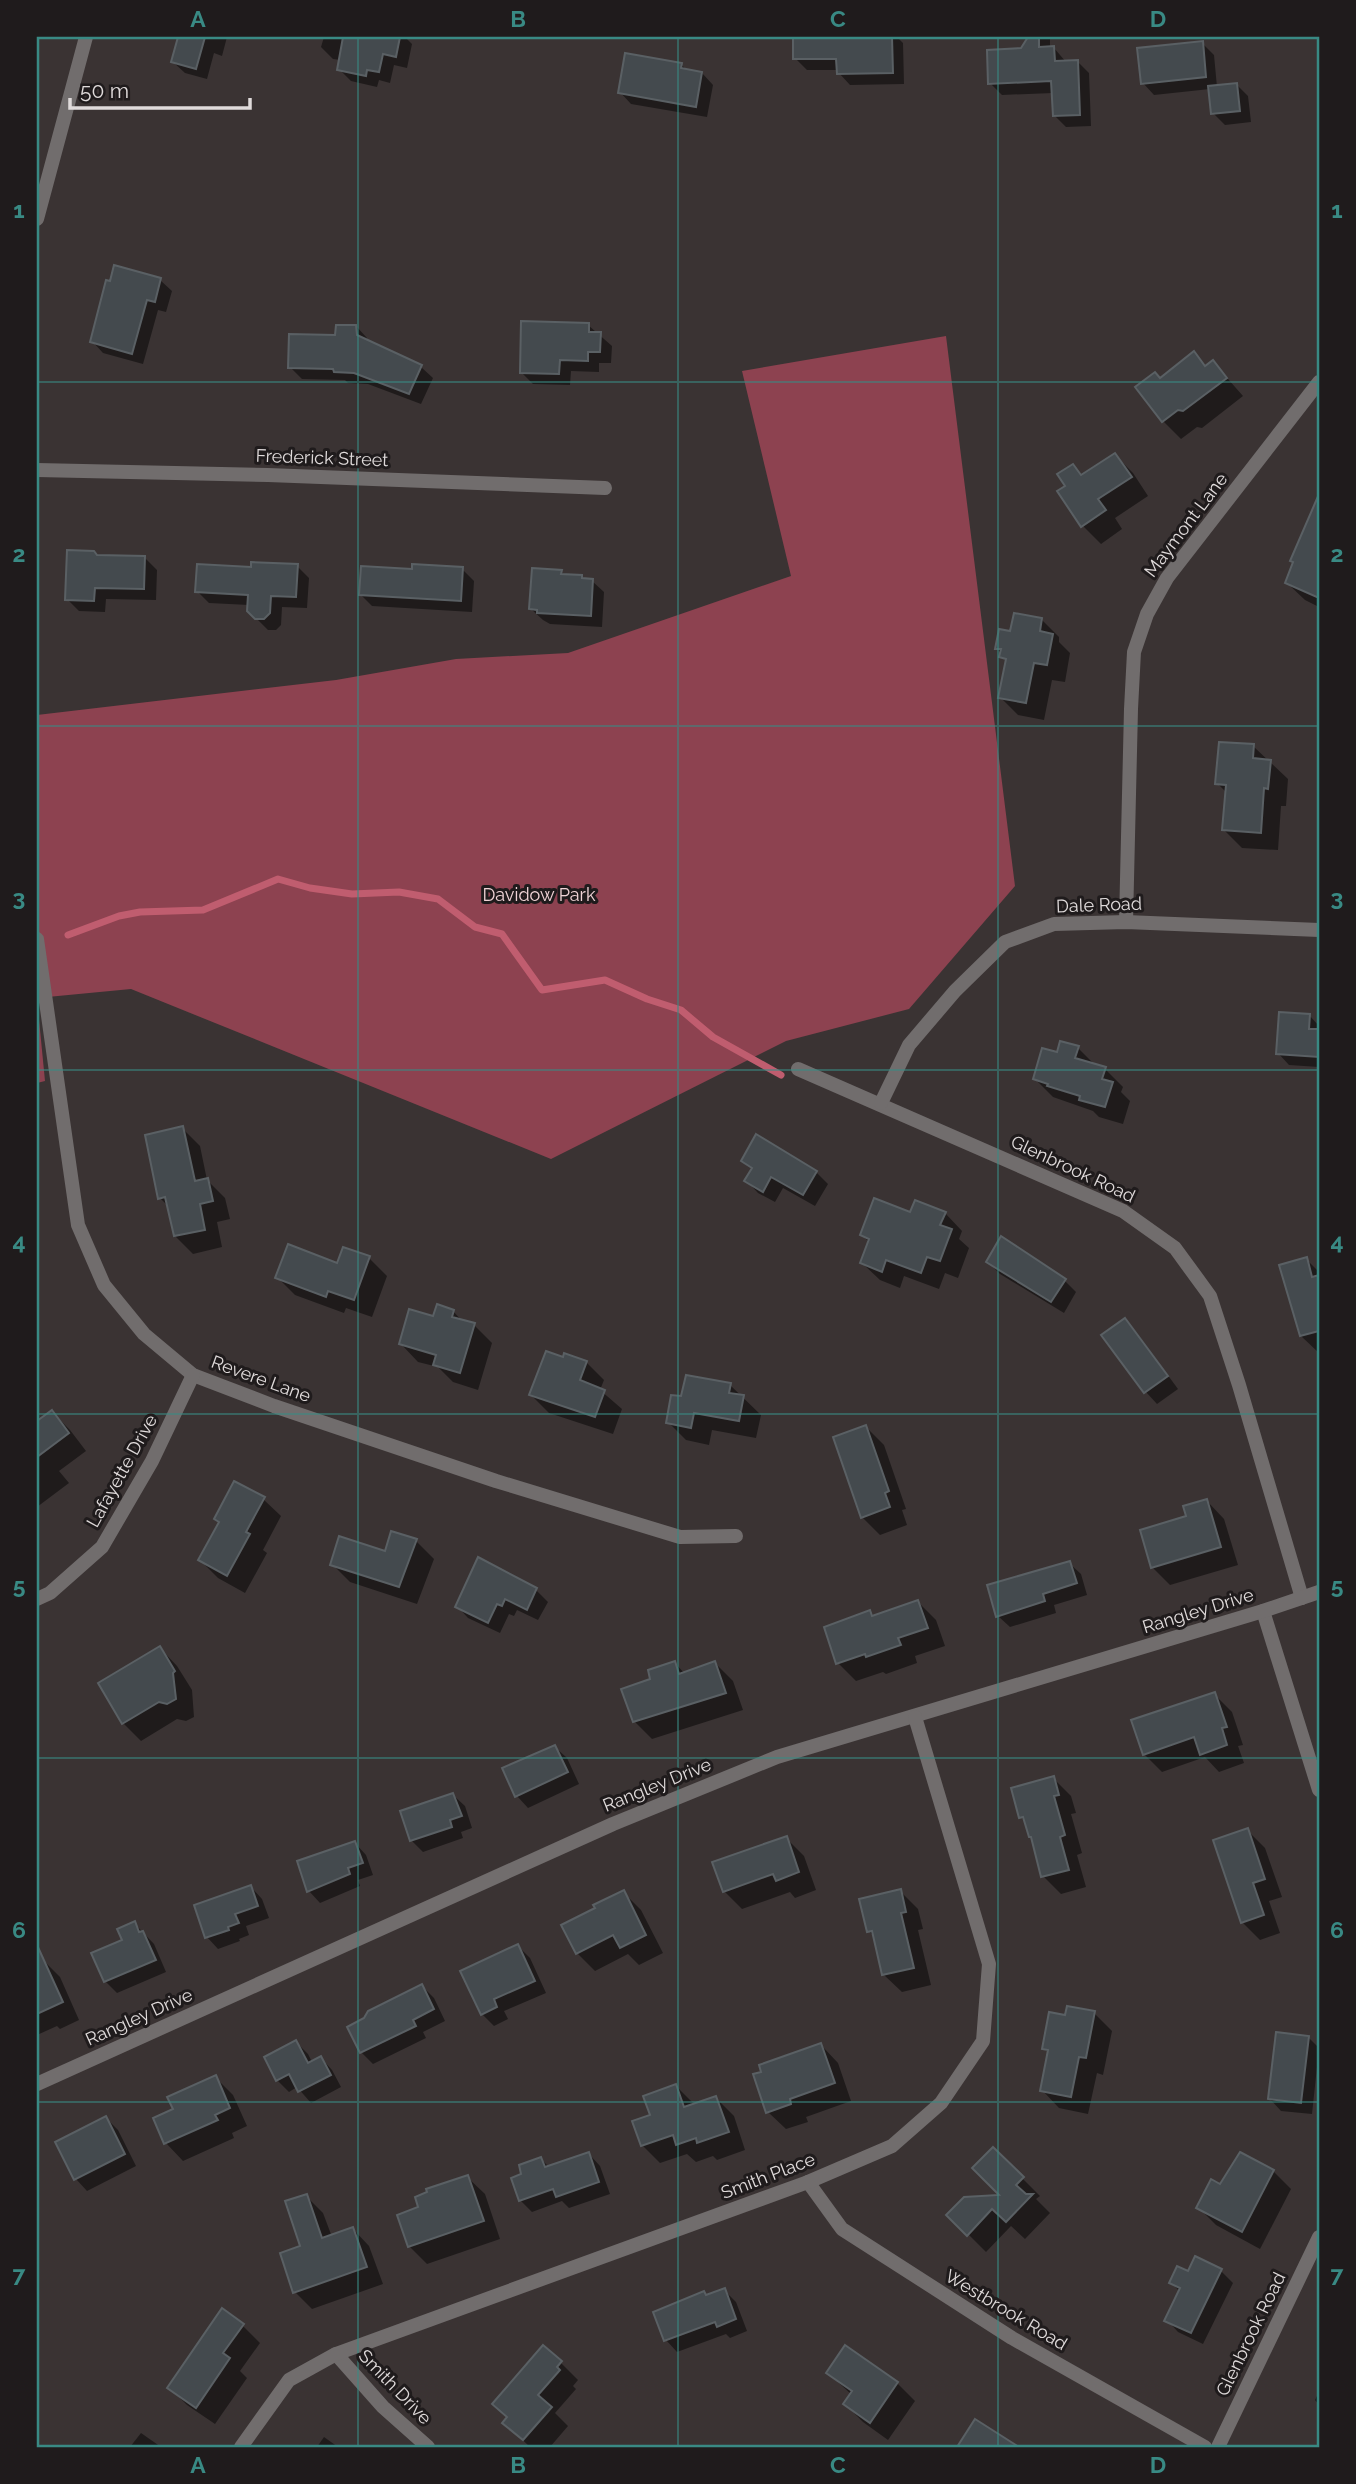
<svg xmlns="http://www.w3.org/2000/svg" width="1356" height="2484" viewBox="0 0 1356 2484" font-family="Raleway,sans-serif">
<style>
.green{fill:#8d4250}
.shadow{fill:#0007}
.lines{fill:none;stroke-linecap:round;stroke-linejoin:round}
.stream{stroke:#c05d6f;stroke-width:7}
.building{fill:#444a4e;stroke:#5a6064;stroke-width:2}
.minor{stroke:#716d6d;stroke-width:14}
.grid{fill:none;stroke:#398a84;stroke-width:2;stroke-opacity:0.55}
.labels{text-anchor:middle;stroke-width:6;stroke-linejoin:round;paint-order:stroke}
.street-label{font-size:18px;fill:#e0dbdb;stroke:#1f1b1c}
.park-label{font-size:18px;fill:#f1d4d7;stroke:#1f1b1c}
.neatline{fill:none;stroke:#398a84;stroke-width:2.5}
.grid-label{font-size:23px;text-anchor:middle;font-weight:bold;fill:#398a84}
</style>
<rect width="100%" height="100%" fill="#3a3333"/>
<g class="green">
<path d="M946,336L1015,886L909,1009L786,1041L551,1159L131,989L37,998V715L336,680L456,659L568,653L791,576L742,371Z"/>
<path d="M37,999L45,1081L37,1083Z"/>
</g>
<g class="shadow">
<path d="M180,37H227L222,56L214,53L207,79L185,73L173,62Z"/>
<path d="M324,37H405L412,44L407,68L394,65L390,83L379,80L377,87L351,81L339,69L341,60L333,59L321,47Z"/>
<path d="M795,37H897L903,43L904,84L850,85L839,73V70H807L795,58Z"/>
<path d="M1030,37H1050V48H1054L1066,62L1077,61L1089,73L1091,126L1066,127L1054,115L1053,93L1002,95L990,83L1022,50Z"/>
<path d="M1202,43L1214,55L1217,87L1237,85L1248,96L1251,122L1225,125L1213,113L1210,89L1154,95L1143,83Z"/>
<path d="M681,64L687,71L702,73L713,85L707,117L631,104L620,92Z"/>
<path d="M160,280L172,291L166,312L158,310L143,364L103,353L92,341L111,283Z"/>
<path d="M588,325L612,346L611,363H599V372L571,371L570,385L533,384L521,372Z"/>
<path d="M356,326L367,338L368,342L421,367L433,378L421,404L368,384L348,383L345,380L302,379L290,367Z"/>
<path d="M1194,353L1207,367L1213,362L1243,396L1202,428L1197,427L1181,439L1163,421L1138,388L1160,379Z"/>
<path d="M1115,455L1133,473L1148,496L1115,518L1122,529L1101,544L1083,526L1060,491L1067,487L1073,466L1083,476Z"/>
<path d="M1313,512L1319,515V607L1305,600L1287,583Z"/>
<path d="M97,557L145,558L157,570L156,600L106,599L105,612L79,611L67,599Z"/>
<path d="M297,566L309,578L307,608L282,607L281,625L276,630H268L248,610L249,605L209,603L197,591L252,569Z"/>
<path d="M462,569L474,581L472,612L372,606L361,595L413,571Z"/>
<path d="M561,572L565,576L592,581L604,592L602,627L550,624L543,620L531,609Z"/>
<path d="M1042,620L1059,637V642L1070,653L1065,682L1052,680L1044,720L1018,715L1000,697L1007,663L997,648L1011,633Z"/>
<path d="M1253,746L1288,779L1286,806H1281L1278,850L1242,848L1224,830L1227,793L1217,783Z"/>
<path d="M1309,1015L1319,1026V1067L1289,1065L1278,1053Z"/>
<path d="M1078,1048L1097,1067L1105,1069L1123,1087L1121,1092L1130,1101L1123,1124L1099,1117L1093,1111L1053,1097L1035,1079L1058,1055Z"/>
<path d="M182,1128L200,1146L207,1180L225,1198L230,1219L217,1222L222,1247L193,1254L175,1236L169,1207L160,1198Z"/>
<path d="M743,1161L816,1172L828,1184L815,1206L783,1188L775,1202L758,1193L747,1181L753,1170Z"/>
<path d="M945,1213L962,1231L959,1239L969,1248L958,1278L945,1273L939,1289L904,1276L900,1288L880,1280L862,1263L870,1243L862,1235L911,1215Z"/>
<path d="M369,1258L387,1276L372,1317L346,1308L344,1313L295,1295L277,1277Z"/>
<path d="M1306,1259L1319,1272V1353L1301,1336Z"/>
<path d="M988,1262L1064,1280L1076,1292L1064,1313L1000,1274Z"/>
<path d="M453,1311L463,1322L474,1325L492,1343L478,1390L453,1382L438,1367L418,1362L401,1344L434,1319Z"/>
<path d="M1125,1321L1136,1332L1178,1389L1157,1404L1146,1392L1104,1336Z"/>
<path d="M564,1359L586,1362L604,1380L600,1390L622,1409L613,1434L549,1413L531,1395Z"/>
<path d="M730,1385L761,1415L756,1438L712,1430L709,1445L686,1440L668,1422L683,1399Z"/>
<path d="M52,1412L70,1430L86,1451L59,1471L69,1483L37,1507V1423Z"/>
<path d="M866,1427L884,1445L906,1509L902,1510L907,1525L880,1535L862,1517Z"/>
<path d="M263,1499L281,1516L263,1550L267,1553L245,1593L218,1578L200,1560L220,1523Z"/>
<path d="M1207,1501L1224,1519L1238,1565L1170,1585L1152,1567L1188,1517Z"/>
<path d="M416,1541L434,1559L417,1604L350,1582L332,1564L386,1553Z"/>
<path d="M1069,1563L1081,1574L1087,1595L1054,1605L1056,1613L1010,1627L998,1616Z"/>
<path d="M536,1590L548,1602L538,1620L517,1610L514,1616L509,1614L500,1633L468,1618L457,1606Z"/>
<path d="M918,1602L936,1620L945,1646L915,1656L917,1663L886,1674L883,1672L856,1681L838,1663L870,1612L874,1617Z"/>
<path d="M160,1648L177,1666L192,1690L194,1717L186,1721L177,1719L141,1741L123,1723Z"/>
<path d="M675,1663L685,1674L715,1663L733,1681L743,1710L652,1739L634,1721L652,1680Z"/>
<path d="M1214,1694L1232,1712L1243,1745L1238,1746L1244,1763L1219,1772L1205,1757L1162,1772L1144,1754Z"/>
<path d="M555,1747L567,1758L579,1784L528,1808L517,1796Z"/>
<path d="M1053,1778L1071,1796L1076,1813L1071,1814L1082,1853L1077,1855L1086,1887L1061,1894L1043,1876L1033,1839L1027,1823L1021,1817Z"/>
<path d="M453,1795L465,1806L472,1828L461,1832L463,1838L423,1852L411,1840Z"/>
<path d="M1247,1830L1265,1848L1282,1897L1269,1901L1280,1933L1260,1940L1242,1922Z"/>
<path d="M786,1838L804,1856L816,1890L795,1898L790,1892L742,1909L724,1891Z"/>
<path d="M355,1843L366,1855L373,1875L358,1880L360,1886L320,1903L309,1891Z"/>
<path d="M251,1887L262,1899L269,1918L246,1926L249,1935L239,1939L240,1941L218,1949L207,1937Z"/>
<path d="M900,1891L918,1909L923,1929L918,1930L931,1985L902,1992L884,1975L875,1937L869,1931Z"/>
<path d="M623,1892L641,1910L663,1953L639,1965L628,1954L595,1971L577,1953Z"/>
<path d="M134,1923L154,1944L166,1972L117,1993L105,1981Z"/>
<path d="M518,1946L530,1958L546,1993L504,2011L508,2019L494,2026L482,2014Z"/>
<path d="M42,1959L60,1977L79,2020L60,2029L57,2026L37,2035V1961Z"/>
<path d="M422,1986L434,1998L445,2021L423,2032L426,2038L373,2064L361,2052Z"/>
<path d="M1094,2013L1112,2031L1103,2075L1097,2073L1088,2114L1059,2108L1042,2090L1049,2053L1044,2048L1067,2017Z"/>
<path d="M1308,2037L1319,2048L1312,2114L1281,2111L1270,2099Z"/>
<path d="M296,2042L308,2054L312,2062L321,2058L332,2070L341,2087L311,2103L297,2087L289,2092L277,2080Z"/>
<path d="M821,2045L838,2063L851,2101L806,2117L808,2122L786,2129L768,2112Z"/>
<path d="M215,2077L233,2095L247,2126L232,2133L234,2138L183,2161L166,2143L175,2110Z"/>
<path d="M676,2086L694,2104L716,2098L734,2116L745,2150L717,2160L713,2156L696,2162L687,2154L660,2163L642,2145L652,2116Z"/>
<path d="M106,2118L118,2130L136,2166L87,2191L76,2179Z"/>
<path d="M993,2149L1040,2196L1036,2199L1050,2213L1025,2239L1011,2226L986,2252L949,2215L1003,2197Z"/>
<path d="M589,2154L600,2166L610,2194L569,2208L562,2201L532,2212L520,2200L541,2159L550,2168Z"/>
<path d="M1273,2171L1291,2189L1260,2249L1216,2225L1198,2207L1220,2186Z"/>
<path d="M467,2177L485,2194L500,2239L427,2264L409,2246L421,2208Z"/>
<path d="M306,2196L323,2213L332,2237L353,2229L369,2246L383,2284L312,2309L295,2292Z"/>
<path d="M1221,2271L1233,2283L1203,2344L1178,2332L1167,2320L1180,2292L1171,2282L1189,2274Z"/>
<path d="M724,2290L736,2302L747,2331L730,2338L726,2334L677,2352L666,2340L707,2296Z"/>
<path d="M242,2325L260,2343L240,2371L247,2378L215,2424L187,2405L169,2387Z"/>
<path d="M561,2363L578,2380L573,2386L576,2389L555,2413L568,2426L550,2447H530L505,2423Z"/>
<path d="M828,2373L897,2383L915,2401L888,2440L863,2422L845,2404L852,2395Z"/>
<path d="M1319,2392V2405L1315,2400Z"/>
<path d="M141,2433L161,2447H130Z"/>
<path d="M324,2437L338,2447H317Z"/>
</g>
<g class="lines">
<path class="stream" d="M68,935L119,916L140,912L203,910L278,879L310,888L352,894L399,892L438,899L475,927L502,934L542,990L605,980L647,999L681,1010L713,1037L781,1075"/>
</g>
<g class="building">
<path d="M178,37H205L196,69L171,62Z"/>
<path d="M343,37H400L396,57L383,54L379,72L367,70L366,76L337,70Z"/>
<path d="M793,37H892L893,73L837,74L836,59H793Z"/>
<path d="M1028,37H1039V47L1054,46L1055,61L1078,60L1080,115L1053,116L1051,81L988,84L987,50L1021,48Z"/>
<path d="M1203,41L1206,77L1141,84L1137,48Z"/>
<path d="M625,53L682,63L681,68L702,72L696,107L618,93Z"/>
<path d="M1237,83L1240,111L1211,114L1208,86Z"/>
<path d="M114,265L161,278L155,302L147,300L132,354L90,342L106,280L110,281Z"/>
<path d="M521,321L589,323V332H601L600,352H588V361L560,360L559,374L520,373Z"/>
<path d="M336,325H356L357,335L422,365L409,394L354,373L334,372L333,369L288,368L289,334L335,335Z"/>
<path d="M1194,351L1205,366L1213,360L1227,378L1183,411L1178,410L1162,422L1135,387L1155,372L1160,378Z"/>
<path d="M1115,453L1132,477L1098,499L1106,510L1081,527L1057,491L1065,486L1057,474L1073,464L1081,475Z"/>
<path d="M1319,494V598L1285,583L1293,562L1290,561Z"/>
<path d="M67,550L94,551L97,555L145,556L144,589L95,588L94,601L65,600Z"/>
<path d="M251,562L298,564L296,597L271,596L270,613L264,619H255L247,611L248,595L195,592L197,564L251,567Z"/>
<path d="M412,564L463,567L461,601L359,595L361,566L412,569Z"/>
<path d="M532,568L562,570L561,574L582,575V578L593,579L591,616L537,613V610L529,609Z"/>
<path d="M1014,613L1042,618L1040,631L1053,634L1047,665L1034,663L1026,703L998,698L1006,659L999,657L1001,649H995L999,629L1010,631Z"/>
<path d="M1219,742L1254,744L1253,758L1271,760L1268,789L1264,788L1261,833L1222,830L1226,785L1215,784Z"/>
<path d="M1279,1012L1310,1014L1309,1029H1319V1057L1276,1054Z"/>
<path d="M1060,1041L1079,1046L1075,1058L1106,1067L1102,1079L1113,1082L1105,1107L1079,1100L1080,1096L1047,1086L1048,1084L1033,1079L1042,1048L1057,1052Z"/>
<path d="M183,1126L195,1181L208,1178L213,1201L200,1204L205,1230L174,1236L165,1197L158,1199L145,1135Z"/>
<path d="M756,1134L817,1171L803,1195L771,1177L763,1192L744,1181L752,1168L741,1161Z"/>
<path d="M874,1198L910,1212L915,1200L946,1212L940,1225L952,1229L940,1261L927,1257L921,1273L886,1260L882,1272L860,1263L869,1239L860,1235Z"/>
<path d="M1001,1236L1066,1279L1051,1302L986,1262Z"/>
<path d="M288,1244L337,1263L343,1247L370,1256L354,1300L328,1291L326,1297L275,1278Z"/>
<path d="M1307,1257L1312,1277L1319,1275V1331L1300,1336L1279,1265Z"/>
<path d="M437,1304L454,1310L452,1317L475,1323L460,1373L433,1365L436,1355L399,1344L409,1309L433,1316Z"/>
<path d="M1125,1318L1168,1376L1144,1393L1101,1335Z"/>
<path d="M546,1351L563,1357L564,1353L587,1361L580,1380L605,1390L595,1417L529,1395Z"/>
<path d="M686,1375L731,1383L729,1393L744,1395L739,1421L694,1413L691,1428L666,1423L671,1395L681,1396Z"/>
<path d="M52,1410L69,1433L37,1457V1421Z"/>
<path d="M866,1425L889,1491L885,1493L890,1507L861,1518L833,1437Z"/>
<path d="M234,1481L265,1497L246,1532L250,1534L227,1576L198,1560L219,1522L214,1519Z"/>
<path d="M1207,1499L1221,1547L1151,1568L1140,1530L1186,1516L1183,1506Z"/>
<path d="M391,1531L417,1539L399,1587L330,1565L339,1536L385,1551Z"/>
<path d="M478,1557L537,1588L527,1610L505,1599L502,1606L497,1604L488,1623L455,1607Z"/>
<path d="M1070,1561L1077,1583L1043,1594L1045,1601L996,1617L987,1585Z"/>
<path d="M918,1600L928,1628L898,1638L901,1645L866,1657L865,1654L836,1664L824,1627L870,1610L872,1616Z"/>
<path d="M160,1646L175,1671L173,1673L176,1699L167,1704L159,1702L122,1724L98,1683Z"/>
<path d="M675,1661L679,1674L715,1661L726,1693L633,1722L621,1689L650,1679L648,1670Z"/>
<path d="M1215,1692L1227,1727L1222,1728L1227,1745L1200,1755L1194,1737L1143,1755L1131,1720Z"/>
<path d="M555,1745L568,1772L515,1797L502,1768Z"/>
<path d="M1054,1776L1059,1795L1054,1796L1065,1835L1060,1837L1069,1870L1041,1877L1031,1837H1029L1023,1817L1019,1818L1011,1788Z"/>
<path d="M453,1793L462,1816L450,1820L452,1827L410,1841L400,1811Z"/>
<path d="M1248,1828L1265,1879L1253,1883L1264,1915L1241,1923L1213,1840Z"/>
<path d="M787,1836L799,1872L776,1881L773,1874L723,1892L712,1862Z"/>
<path d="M355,1841L363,1863L348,1868L350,1874L307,1892L297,1861Z"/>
<path d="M251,1885L258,1906L235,1914L239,1923L228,1927L229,1930L205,1938L194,1905Z"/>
<path d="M901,1889L906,1912L901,1913L914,1968L882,1975L872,1931L867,1932L859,1899Z"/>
<path d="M624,1890L646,1935L620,1948L613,1935L576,1954L561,1925L595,1908L593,1905Z"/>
<path d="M135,1921L139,1932L143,1931L156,1960L104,1982L91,1953L122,1940L117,1929Z"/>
<path d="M518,1944L535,1981L494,1999L497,2007L481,2015L460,1971Z"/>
<path d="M37,1945L63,2002L37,2014Z"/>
<path d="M422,1984L434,2009L413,2020L416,2026L360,2053L347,2027L364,2018L368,2011Z"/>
<path d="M1067,2006L1095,2011L1086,2058L1079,2057L1071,2097L1040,2091L1048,2050L1042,2049L1049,2012L1065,2015Z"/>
<path d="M1276,2032L1309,2036L1301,2103L1268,2099Z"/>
<path d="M296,2040L308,2063L321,2056L331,2075L298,2092L289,2074L276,2081L264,2057Z"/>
<path d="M821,2043L835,2083L790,2099L791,2104L766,2113L753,2074L761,2072L759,2065Z"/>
<path d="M216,2075L230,2108L215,2115L218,2120L164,2144L153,2118L173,2109L167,2097Z"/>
<path d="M676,2084L684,2107L716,2096L729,2132L697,2143L696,2138L676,2145L673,2135L641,2146L632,2121L650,2115L643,2096Z"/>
<path d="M106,2116L125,2154L74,2180L55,2142Z"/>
<path d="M993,2147L1024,2177L1016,2185L1026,2194H1033L1006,2222L992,2209L967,2236L946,2215L964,2197L999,2195L972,2168Z"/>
<path d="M589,2152L599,2182L556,2197L553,2189L519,2201L511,2178L521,2174L519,2165L541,2157L545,2167Z"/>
<path d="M1240,2152L1274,2170L1242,2232L1196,2208L1211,2179L1220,2184Z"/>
<path d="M468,2175L484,2221L408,2247L397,2215L418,2207L415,2197L427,2192L426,2189Z"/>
<path d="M307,2194L322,2238L353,2227L367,2267L293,2293L280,2253L300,2246L285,2201Z"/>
<path d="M1195,2256L1222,2269L1191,2333L1164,2321L1180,2288L1169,2283L1177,2266L1188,2271Z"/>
<path d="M725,2288L736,2319L717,2327L715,2322L664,2341L653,2312L704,2291L706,2295Z"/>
<path d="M222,2308L244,2324L223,2353L230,2358L196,2408L167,2388Z"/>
<path d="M543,2345L562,2361L557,2367L560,2370L538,2395L552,2407L523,2440L502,2423L507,2417L492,2404Z"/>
<path d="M845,2345L898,2382L870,2423L843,2404L852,2391L826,2373Z"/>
<path d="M975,2419L1019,2447H957Z"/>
</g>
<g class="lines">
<g class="minor">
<path d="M37,219L86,37"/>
<path d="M37,470L268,475L605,488"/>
<path d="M1126,922L1131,709L1134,652L1147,614L1167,578L1319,382"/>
<path d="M37,939L78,1225L104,1285L144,1334L193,1375L274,1406L496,1481L680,1537L736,1536"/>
<path d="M798,1069L1123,1211L1175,1248L1210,1296L1239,1385L1302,1598"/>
<path d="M881,1103L909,1045L955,991L1005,942L1054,924L1126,922L1319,930"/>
<path d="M37,1599L50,1593L102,1547L152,1461L193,1375"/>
<path d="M1263,1611L1319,1790"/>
<path d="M37,2084L613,1824L777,1757L1263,1611L1319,1592"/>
<path d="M808,2182L842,2229L1012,2338L1205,2447"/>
<path d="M336,2354L383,2407L428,2447"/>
<path d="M241,2447L289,2380L336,2354L808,2182L892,2146L941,2103L983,2041L989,1964L915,1717"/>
<path d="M1218,2447L1319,2237"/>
</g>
</g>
<path class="grid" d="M358,37V2447M678,37V2447M998,37V2447M37,382H1319M37,726H1319M37,1070H1319M37,1414H1319M37,1758H1319M37,2102H1319"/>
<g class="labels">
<g class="street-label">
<text transform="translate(322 458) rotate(2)" y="6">Frederick Street</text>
<text transform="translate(1186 525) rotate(-53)" y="6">Maymont Lane</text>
<text transform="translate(1099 905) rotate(-2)" y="6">Dale Road</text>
<text transform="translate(1073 1169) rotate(25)" y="6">Glenbrook Road</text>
<text transform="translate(261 1379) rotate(20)" y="6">Revere Lane</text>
<text transform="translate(122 1471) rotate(-61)" y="6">Lafayette Drive</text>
<text transform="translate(1198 1611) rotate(-17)" y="6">Rangley Drive</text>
<text transform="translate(657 1785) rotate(-22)" y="6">Rangley Drive</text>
<text transform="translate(139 2017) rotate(-24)" y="6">Rangley Drive</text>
<text transform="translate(768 2176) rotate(-21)" y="6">Smith Place</text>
<text transform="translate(1006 2310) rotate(31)" y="6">Westbrook Road</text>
<text transform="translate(1251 2334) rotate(-64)" y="6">Glenbrook Road</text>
<text transform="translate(395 2387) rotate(46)" y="6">Smith Drive</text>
</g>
<g class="park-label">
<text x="539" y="901">Davidow Park</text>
</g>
</g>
<rect width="1356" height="2484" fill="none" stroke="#1f1b1c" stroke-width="77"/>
<path d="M70 98v10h180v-10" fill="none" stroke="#e0dbdb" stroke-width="3.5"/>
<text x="80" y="98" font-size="21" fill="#e0dbdb" stroke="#1f1b1c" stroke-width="5" paint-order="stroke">50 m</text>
<rect x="38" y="38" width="1280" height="2408" class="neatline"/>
<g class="grid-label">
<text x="198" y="27">A</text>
<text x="518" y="27">B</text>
<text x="838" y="27">C</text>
<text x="1158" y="27">D</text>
<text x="19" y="218">1</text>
<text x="1337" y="218">1</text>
<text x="19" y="562">2</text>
<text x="1337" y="562">2</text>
<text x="19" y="906">3</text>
<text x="1337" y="906">3</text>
<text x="19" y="1250">4</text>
<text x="1337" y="1250">4</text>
<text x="19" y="1594">5</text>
<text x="1337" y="1594">5</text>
<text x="19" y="1938">6</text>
<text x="1337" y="1938">6</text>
<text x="19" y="2282">7</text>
<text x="1337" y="2282">7</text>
<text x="198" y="2473">A</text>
<text x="518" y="2473">B</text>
<text x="838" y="2473">C</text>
<text x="1158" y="2473">D</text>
</g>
</svg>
